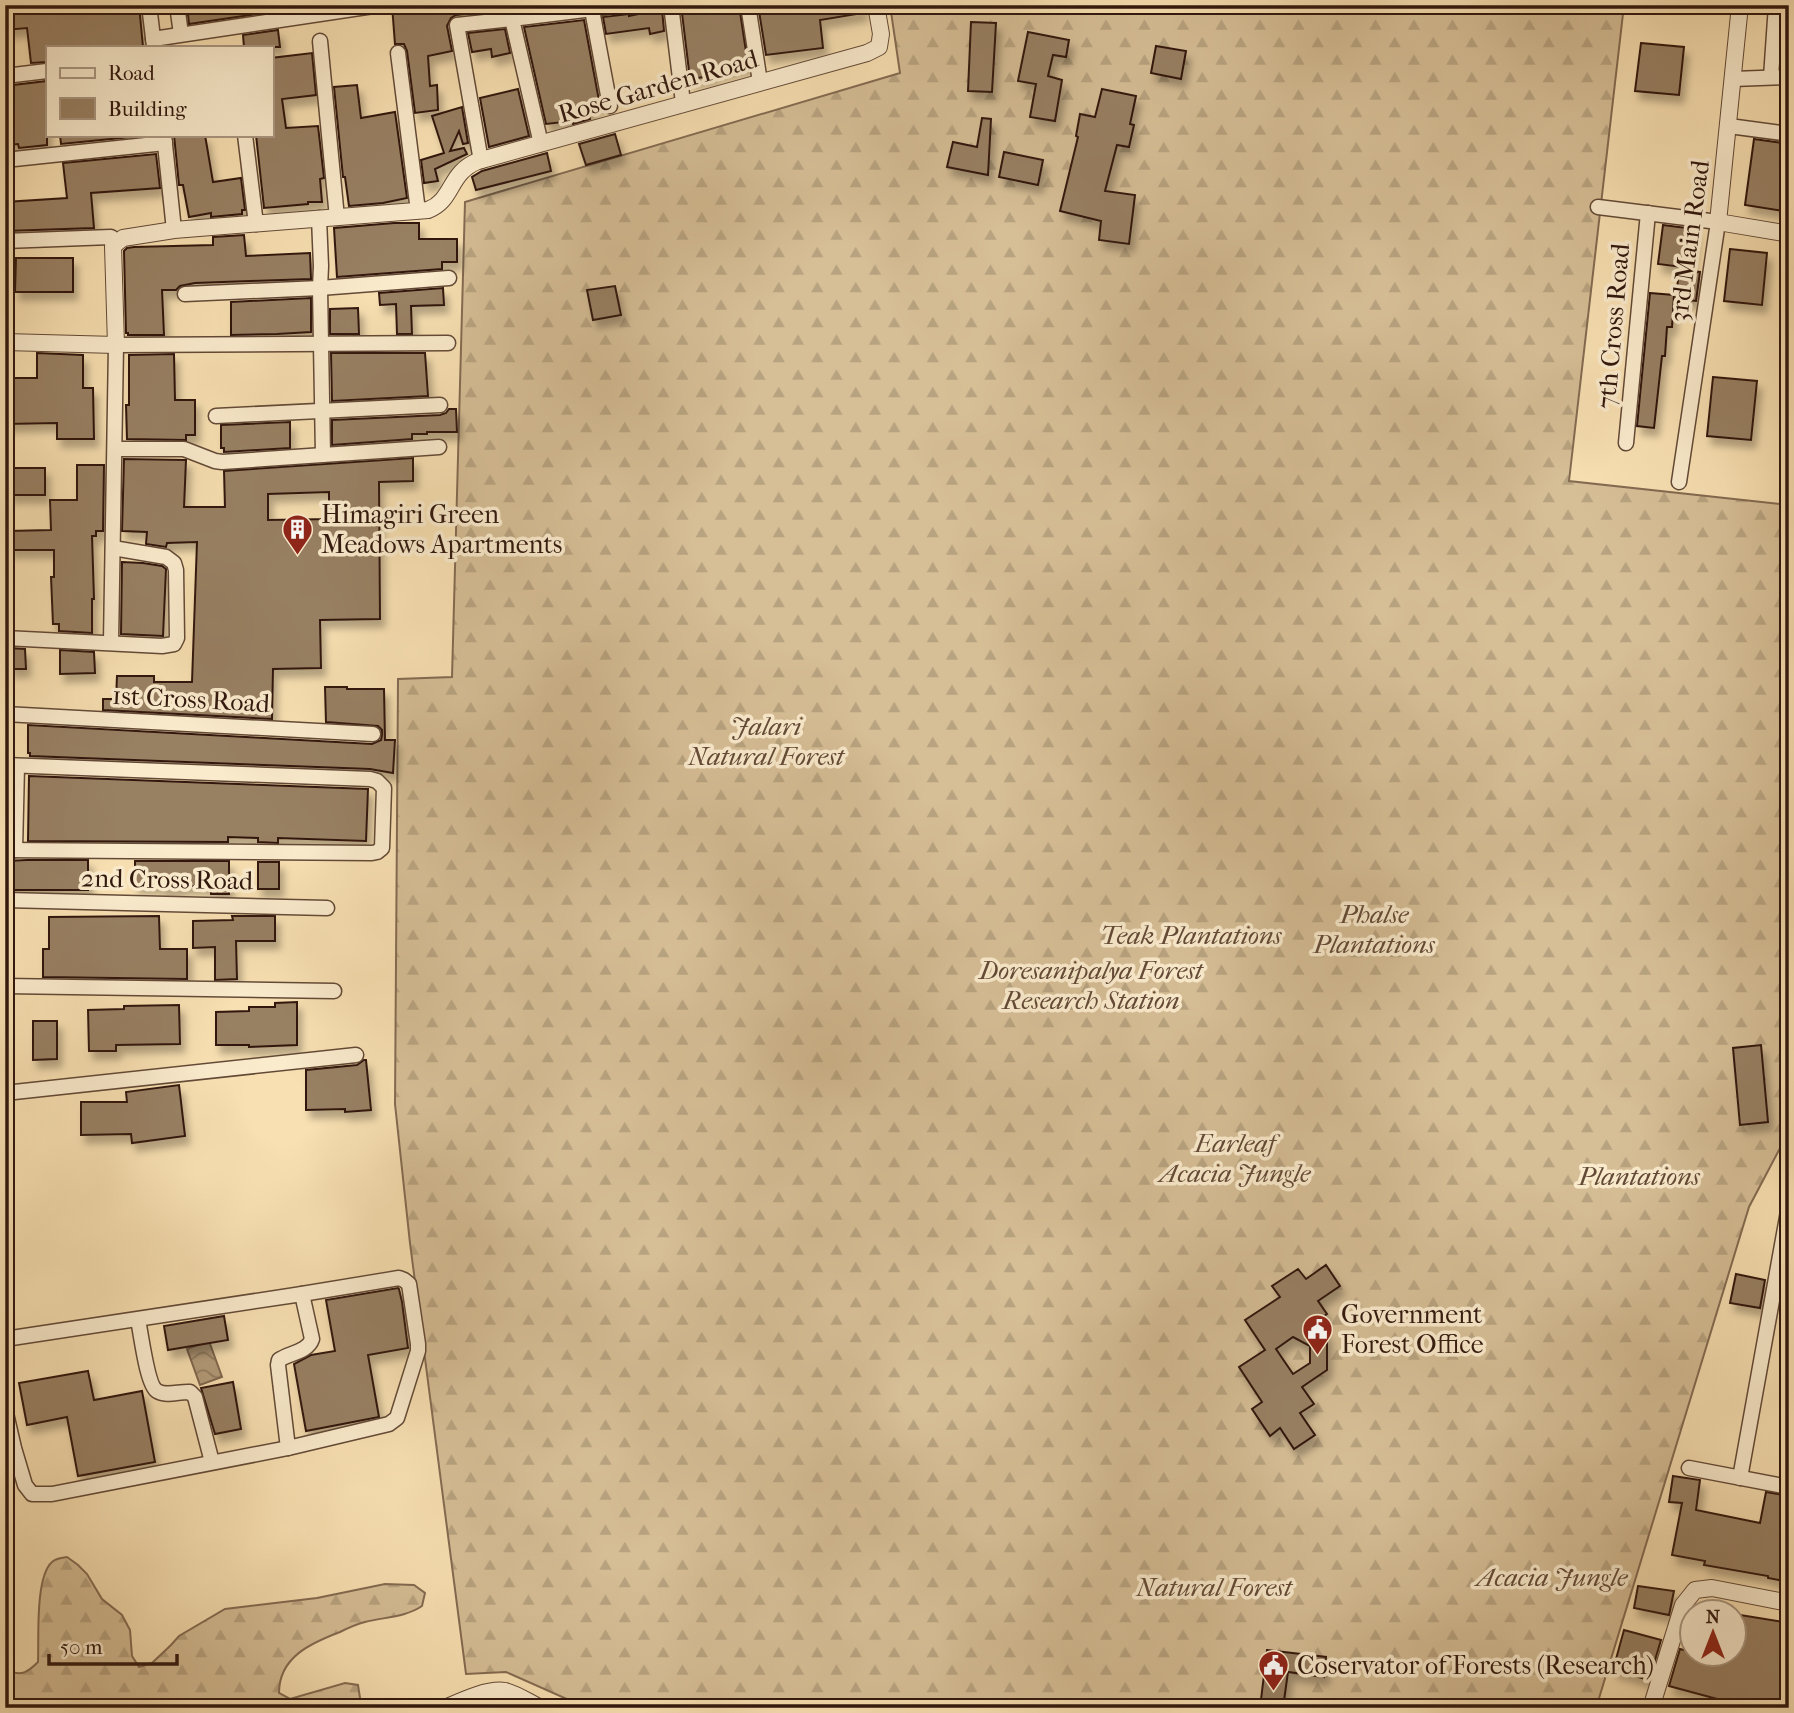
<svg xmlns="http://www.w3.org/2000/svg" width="1794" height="1713" viewBox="0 0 1794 1713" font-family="'IM FELL French Canon',serif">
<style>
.forest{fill:url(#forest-firs);stroke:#846b52;stroke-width:2}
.water{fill:url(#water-waves);stroke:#80674f;stroke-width:2}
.building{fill:#988063;stroke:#31180e;stroke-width:2;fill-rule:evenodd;filter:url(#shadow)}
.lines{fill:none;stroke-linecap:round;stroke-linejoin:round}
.minor-casing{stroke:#634a37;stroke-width:17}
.tertiary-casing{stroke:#634a37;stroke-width:18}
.minor{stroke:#faebcd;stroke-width:14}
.tertiary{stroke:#faebcd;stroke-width:16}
.labels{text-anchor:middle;stroke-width:7;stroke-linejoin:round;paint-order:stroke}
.street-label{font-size:26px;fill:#31180e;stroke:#faebcd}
.poi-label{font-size:26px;fill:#31180e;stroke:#faebcd;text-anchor:start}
.park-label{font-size:26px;font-style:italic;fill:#634a37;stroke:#faebcd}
</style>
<defs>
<pattern id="forest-firs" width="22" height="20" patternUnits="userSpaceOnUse" patternTransform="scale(1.75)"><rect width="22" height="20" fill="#d6be96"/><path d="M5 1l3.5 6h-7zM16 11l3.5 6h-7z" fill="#b8a380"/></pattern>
<pattern id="water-waves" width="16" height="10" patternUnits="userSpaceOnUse" patternTransform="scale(1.75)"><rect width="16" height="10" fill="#b49c7a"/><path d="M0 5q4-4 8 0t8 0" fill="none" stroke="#937e62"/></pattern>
<filter id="shadow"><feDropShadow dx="4.5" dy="8" stdDeviation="3.5" flood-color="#0004"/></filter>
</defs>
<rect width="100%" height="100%" fill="#f8e0b2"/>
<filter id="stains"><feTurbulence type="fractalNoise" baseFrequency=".00286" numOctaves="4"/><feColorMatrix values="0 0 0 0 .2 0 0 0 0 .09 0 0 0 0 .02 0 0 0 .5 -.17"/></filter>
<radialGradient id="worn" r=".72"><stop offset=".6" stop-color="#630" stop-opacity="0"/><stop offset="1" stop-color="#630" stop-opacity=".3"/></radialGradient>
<g class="forest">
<path d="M890,5H1624L1569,481L1789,505V1131L1749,1207L1596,1708H587L506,1672L466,1674L410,1243L395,1104L398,679L452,677L465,202L900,73Z"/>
<path d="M67,1557L78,1565L87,1574L102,1599L122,1615L130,1630L132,1656L139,1667L152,1663L171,1645L179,1636L225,1609L317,1598L385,1584L414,1585L425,1593L422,1606C406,1617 385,1617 365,1622C357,1624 348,1628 340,1632C311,1643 279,1657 279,1693L290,1699L345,1683L358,1685L360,1698L356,1708H5V1670C21,1676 26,1674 38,1662C39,1638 35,1577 52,1562C56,1558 61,1558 67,1557Z"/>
</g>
<path class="water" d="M209,1341L222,1377L200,1385L187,1349Z"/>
<g class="building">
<path d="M5,5H139L143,47H47V62L31,63L27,28L5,30Z"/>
<path d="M187,5H304V7L189,24Z"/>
<path d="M392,5H545L456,15L451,18L447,26L452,51L428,56L430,86L437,85L438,110L415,113L407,51L404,44H395Z"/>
<path d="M681,5H708L709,9L739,5L748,65L712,73V76L690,79Z"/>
<path d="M758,5H863V13L820,20L823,48L766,55Z"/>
<path d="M662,9L664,31L650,34L649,28L606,34L603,17L629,14V16Z"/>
<path d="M584,20L600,106L588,108L590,119L573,124L572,121L546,124L524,27Z"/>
<path d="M971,22L996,23L992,92L968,91Z"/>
<path d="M505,29L510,53L492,57L491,49L472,52L468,33Z"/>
<path d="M278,30L280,47H244L243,35Z"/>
<path d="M1028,32L1069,40L1066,57L1053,55L1048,76L1062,80L1055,121L1030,117L1036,84L1018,81Z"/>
<path d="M1641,43L1684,47L1679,95L1635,91Z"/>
<path d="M1156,46L1186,51L1181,79L1151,73Z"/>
<path d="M312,53L316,95L282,99L286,128L318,126L324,178L320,179L322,202H308V204L264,208L256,135H271V58Z"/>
<path d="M47,81V145L19,148L18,144L5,145V86Z"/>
<path d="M357,85L361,118L395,112L407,198L383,203L349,206L345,177H343L334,87Z"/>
<path d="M518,89L529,136L489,147L480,98Z"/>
<path d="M1102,89L1136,96L1130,124L1134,125L1129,147L1117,145L1105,191L1135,195L1129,244L1099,240L1101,221L1060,211L1078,137L1076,136L1080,114L1095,117Z"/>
<path d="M462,107L468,143L463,144L459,131L450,151L464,148L467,154L435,169L438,181L424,183L421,160L444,153L432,116Z"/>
<path d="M982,118L991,119L988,175L947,167L953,142L977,147Z"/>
<path d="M615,134L621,155L586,165L579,144Z"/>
<path d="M60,135H141V136L61,144Z"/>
<path d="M174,135H205L213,182L241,178L245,210H242V214L211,217V213L189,217L183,185H179Z"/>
<path d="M1754,139L1789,144V212L1745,205Z"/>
<path d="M1004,152L1043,160L1038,185L999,177Z"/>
<path d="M547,153L551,171L476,190L472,177L482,171Z"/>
<path d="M156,154L160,188L91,193L94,228L5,231V202L67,198L63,163Z"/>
<path d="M394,223H419V239H457V262H442V269L337,277L334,228Z"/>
<path d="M1663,225L1695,229L1690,268L1658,264Z"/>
<path d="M244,235L246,256L310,253L311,279L195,283L180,286L176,290H162L164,335H128V333H126L124,251L127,248L134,247L213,245V237Z"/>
<path d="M1730,249L1767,253L1762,305L1724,301Z"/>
<path d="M16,258H73V292H15Z"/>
<path d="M1679,270L1700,272L1696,301L1676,299Z"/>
<path d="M615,286L621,315L593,320L587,290Z"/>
<path d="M443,288L444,305L411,306L412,334H397L396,304L380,305L379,293Z"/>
<path d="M1650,293L1674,295L1672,327H1667L1665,356H1662L1654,428L1637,426Z"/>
<path d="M311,298V332L277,334L231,335V302Z"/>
<path d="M358,308L359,334H330V309Z"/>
<path d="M37,353L83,355V388H93L94,439H57V423L5,424V378H37Z"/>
<path d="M331,353H425L428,396L332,401Z"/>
<path d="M174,354L175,400H195V435H186V440L127,439L126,405H129V355Z"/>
<path d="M1713,377L1757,381L1751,440L1707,436Z"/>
<path d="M449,409H456L457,432H427V434H412V439L332,445V420L440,415L446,413Z"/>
<path d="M290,422V448L224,452V448H221V425Z"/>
<path d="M413,458V481L379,482L380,619L320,620L321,668L273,669L272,719L103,710V699H116L117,676H154V682H192L197,542L167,543L166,547L146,544L147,532L122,531L124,459L186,460L184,507H225L224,471ZM329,492V519L268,520V494Z"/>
<path d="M77,465H104L103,531H96V536H92L94,599H92V633L59,631V624H53L51,577H54V550H8V531L51,530L50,500H77Z"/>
<rect x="8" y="468" width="37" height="27"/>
<path d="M122,562L143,563L162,566L166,569L163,636L121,634Z"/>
<path d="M9,648L25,649L26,669H9Z"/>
<path d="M60,650L94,652L95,673L60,674Z"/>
<path d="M325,687H347V689H384L385,740H395L393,773L370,769L30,756V753H28V725L372,744L381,740L382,735V730L378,726L326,722Z"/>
<path d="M29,776L368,789L366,841L278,838V843L258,842V838L228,837V842L28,841Z"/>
<path d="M27,860H88V890H5V861Z"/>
<path d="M135,861H229V894H211V886H181V888L162,889V885L135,886Z"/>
<rect x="258" y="862" width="21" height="27"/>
<path d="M159,916L160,949H187V979L43,977V949H49V917Z"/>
<path d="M232,916H275V941H236L237,979L215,980V947L193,948V921L233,920Z"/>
<path d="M297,1002V1045L249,1047V1045H216V1012L249,1011V1007H275V1003Z"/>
<path d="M179,1005L180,1044L116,1045V1051H89L88,1010L124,1009V1006Z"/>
<path d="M33,1021H57V1059L33,1060Z"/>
<path d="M1761,1045L1768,1122L1740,1125L1733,1048Z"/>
<path d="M364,1060H366L371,1110L345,1112V1109L306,1110V1070L357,1065Z"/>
<path d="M179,1085L185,1136L132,1143L131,1134L81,1135V1102H127L126,1092Z"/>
<path d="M1326,1265L1340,1286L1318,1301L1327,1314L1317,1321L1327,1335V1370L1302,1387L1314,1404L1300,1413L1315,1435L1294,1449L1280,1428L1270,1436L1252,1409L1262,1402L1239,1367L1265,1350L1245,1320L1280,1297L1272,1286L1298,1269L1306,1279ZM1293,1337L1310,1346V1363L1293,1374L1276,1349Z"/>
<path d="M1736,1274L1765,1280L1760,1308L1730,1303Z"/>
<path d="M398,1288L399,1289L402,1302L408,1348L368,1355L379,1417L306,1431L294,1364L311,1355L335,1351L326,1300Z"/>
<path d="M224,1316L228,1340L168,1350L164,1326Z"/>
<path d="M88,1371L94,1400L142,1391L155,1462L78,1476L67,1417L27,1425L19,1383Z"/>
<path d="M233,1382L241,1429L215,1434L201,1388Z"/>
<path d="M1673,1476L1700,1480L1696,1510L1760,1523L1766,1492L1789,1496V1582L1768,1578V1576L1704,1565L1705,1561L1672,1555L1682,1503L1669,1502Z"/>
<path d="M1638,1586L1674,1591L1669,1615L1634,1608Z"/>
<path d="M1734,1614L1789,1623V1708H1720L1721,1700L1669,1686L1680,1649L1723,1660V1654H1734Z"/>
<path d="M1624,1630L1661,1640L1649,1680L1613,1670Z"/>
<path d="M1267,1650L1326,1657L1324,1677L1288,1672L1283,1708H1260Z"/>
</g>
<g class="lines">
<defs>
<g id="minor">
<path d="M149,5L154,46"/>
<path d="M177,5L181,34"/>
<path d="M671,5L683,103"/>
<path d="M748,5L760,82"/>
<path d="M592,10L610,106"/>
<path d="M153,39L380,5"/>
<path d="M320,41L337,218"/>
<path d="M398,53L418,211"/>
<path d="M5,76L47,71"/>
<path d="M1771,77L1776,5"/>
<path d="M1733,79L1789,77"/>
<path d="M1729,126L1789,134"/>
<path d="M164,135L174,230"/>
<path d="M245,135L256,224"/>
<path d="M541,144L512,19L625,5"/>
<path d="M5,160L165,143"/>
<path d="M481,161L457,25L512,19"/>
<path d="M1598,207L1718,222L1679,482"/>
<path d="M319,218L321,266L320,288L323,455"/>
<path d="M5,241L111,237L117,242"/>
<path d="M185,294L320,288L449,278"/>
<path d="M216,416L440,405"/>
<path d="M1626,443L1648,213"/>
<path d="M115,449H184L215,461L222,462L439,447"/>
<path d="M5,638L162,646L174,644L177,638L176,570L174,563L166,557L113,548"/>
<path d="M111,642L116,345L448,343"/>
<path d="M5,714L373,734"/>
<path d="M5,765L370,779L377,781L384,788L382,848L377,852L372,853L5,850"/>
<path d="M15,850L17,766"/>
<path d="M5,900L327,908"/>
<path d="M5,986L334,991"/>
<path d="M5,1093L356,1055"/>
<path d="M138,1320C141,1333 147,1385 157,1391C166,1397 180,1391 190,1392L195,1397L212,1462"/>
<path d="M5,1339L302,1294L312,1339C308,1352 289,1353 279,1360L278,1365L288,1448"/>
<path d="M5,1409L14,1448L25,1485L32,1494H52L288,1448L389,1424L397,1418L418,1351V1344L409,1284L404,1280L399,1278L302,1294"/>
<path d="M1689,1468L1789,1487"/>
<path d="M1740,1478L1789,1206"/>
</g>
<g id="tertiary">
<path d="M1740,5L1718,222L1789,234"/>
<path d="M5,342L116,345L113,246L123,238L174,230L428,210C454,200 448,173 478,161L867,53L879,47L881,34L876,5"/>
<path d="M445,1708C461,1701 488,1688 505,1691C517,1694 530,1703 541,1708"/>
<path d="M1651,1708L1683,1605L1695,1590L1712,1588L1789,1603"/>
</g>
</defs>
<use href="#minor" class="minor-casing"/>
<use href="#tertiary" class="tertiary-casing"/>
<use href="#minor" class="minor"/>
<use href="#tertiary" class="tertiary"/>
</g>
<defs>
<symbol id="building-pin" viewBox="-11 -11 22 30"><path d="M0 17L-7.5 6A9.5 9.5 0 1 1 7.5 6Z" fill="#8f2418" stroke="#faebcd"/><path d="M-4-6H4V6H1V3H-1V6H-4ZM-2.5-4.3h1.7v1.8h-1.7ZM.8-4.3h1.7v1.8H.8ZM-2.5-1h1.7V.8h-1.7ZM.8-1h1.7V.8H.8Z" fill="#fff"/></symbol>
<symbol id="civic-pin" viewBox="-11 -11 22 30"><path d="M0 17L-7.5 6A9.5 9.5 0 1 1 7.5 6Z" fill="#8f2418" stroke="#faebcd"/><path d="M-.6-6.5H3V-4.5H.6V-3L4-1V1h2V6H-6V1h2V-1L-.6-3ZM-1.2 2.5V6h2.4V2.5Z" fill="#fff"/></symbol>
</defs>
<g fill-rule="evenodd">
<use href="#building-pin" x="280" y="512" width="35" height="47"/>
<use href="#civic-pin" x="1300" y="1312" width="35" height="47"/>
<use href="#civic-pin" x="1256" y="1648" width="35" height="47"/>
</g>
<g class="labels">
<g class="street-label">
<text transform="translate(658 86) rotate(-16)" y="9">Rose Garden Road</text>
<text transform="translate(1689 241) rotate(-82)" y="9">3rd Main Road</text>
<text transform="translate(1613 326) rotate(-85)" y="9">7th Cross Road</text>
<text transform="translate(191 699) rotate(3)" y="9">1st Cross Road</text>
<text transform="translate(167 879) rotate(1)" y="9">2nd Cross Road</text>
</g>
<g class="poi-label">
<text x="321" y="523">Himagiri Green<tspan x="321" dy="30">Meadows Apartments</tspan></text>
<text x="1341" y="1323">Government<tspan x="1341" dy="30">Forest Office</tspan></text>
<text x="1297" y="1674">Coservator of Forests (Research)</text>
</g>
<g class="park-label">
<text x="766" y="735">Jalari<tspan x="766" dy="30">Natural Forest</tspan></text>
<text x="1374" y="923">Phalse<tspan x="1374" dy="30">Plantations</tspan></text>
<text x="1191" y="944">Teak Plantations</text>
<text x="1091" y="979">Doresanipalya Forest<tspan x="1091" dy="30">Research Station</tspan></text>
<text x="1235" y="1152">Earleaf<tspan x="1235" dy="30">Acacia Jungle</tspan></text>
<text x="1639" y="1185">Plantations</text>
<text x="1552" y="1586">Acacia Jungle</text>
<text x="1214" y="1596">Natural Forest</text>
</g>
</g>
<rect width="1794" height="1713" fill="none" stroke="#f8e0b2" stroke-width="28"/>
<rect x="7" y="7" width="1780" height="1699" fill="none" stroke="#31180e" stroke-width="3.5"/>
<rect x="14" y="14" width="1766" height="1685" fill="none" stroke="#31180e" stroke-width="2"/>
<rect x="46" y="46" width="228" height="91" fill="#faebcd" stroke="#aa9781" stroke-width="2"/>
<rect x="60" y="68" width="35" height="10" fill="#faebcd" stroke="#aa9781" stroke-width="2"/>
<text x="108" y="80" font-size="21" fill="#31180e">Road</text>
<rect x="60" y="98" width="35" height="21" fill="#988063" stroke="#aa9781" stroke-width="2"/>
<text x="108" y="116" font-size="21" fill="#31180e">Building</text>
<g transform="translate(1713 1633)"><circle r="33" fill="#faebcd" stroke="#aa9781" stroke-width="2"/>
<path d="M0-5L12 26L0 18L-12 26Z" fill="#8f2418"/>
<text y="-10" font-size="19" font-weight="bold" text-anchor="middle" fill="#31180e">N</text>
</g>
<path d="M49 1654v10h128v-10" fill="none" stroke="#31180e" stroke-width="3.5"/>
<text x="60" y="1654" font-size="21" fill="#31180e" stroke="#faebcd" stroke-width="5" paint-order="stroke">50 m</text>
<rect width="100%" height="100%" filter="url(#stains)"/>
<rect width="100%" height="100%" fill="url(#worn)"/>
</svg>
